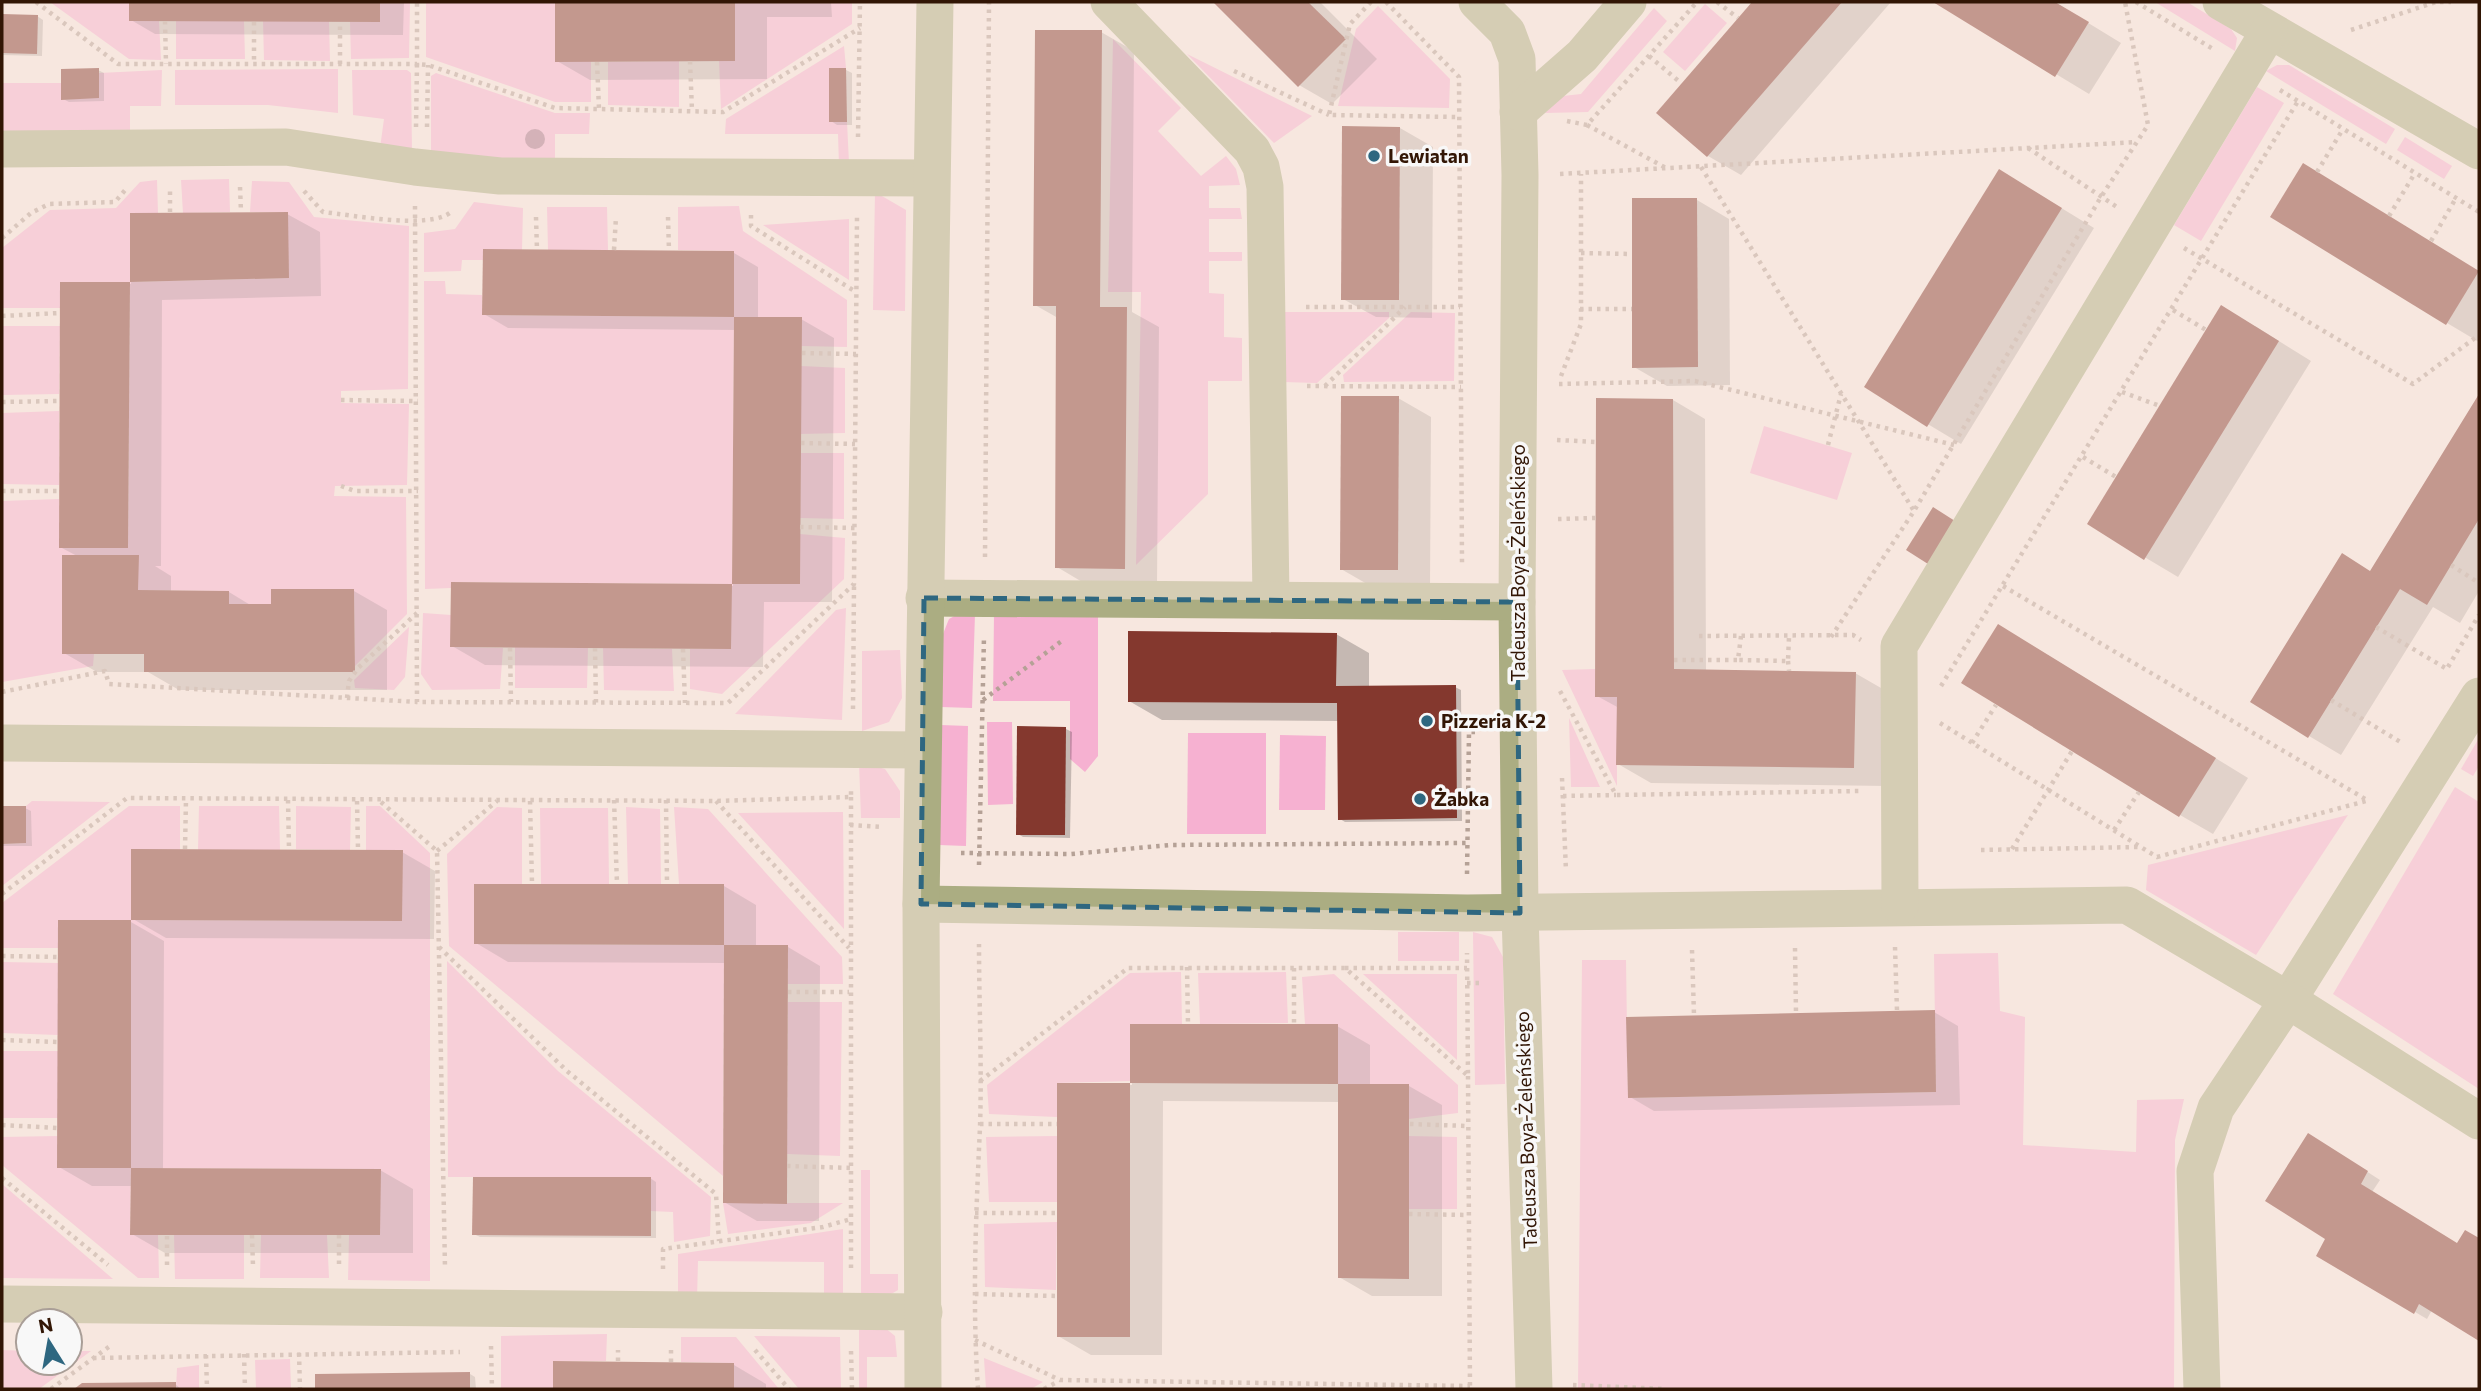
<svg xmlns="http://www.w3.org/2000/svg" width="2481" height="1391" viewBox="0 0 2481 1391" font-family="Commissioner,sans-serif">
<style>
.green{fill:#f6b1d1}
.shadow{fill:#0003}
.building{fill:#84382e}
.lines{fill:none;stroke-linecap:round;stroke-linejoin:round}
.path{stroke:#b5a196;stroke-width:4.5;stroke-dasharray:3.5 5;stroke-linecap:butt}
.street{stroke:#abad82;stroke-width:37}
.tree{fill:#a8728a}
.marked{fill:none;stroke:#2e6780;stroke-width:5;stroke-dasharray:14 9;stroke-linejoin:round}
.poi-dot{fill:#2e6780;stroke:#f8f8f8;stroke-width:2.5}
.labels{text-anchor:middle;stroke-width:7;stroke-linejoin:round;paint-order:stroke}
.poi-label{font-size:19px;font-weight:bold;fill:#321605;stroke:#f8f8f8;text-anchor:start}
.street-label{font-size:19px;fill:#321605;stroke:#f8f8f8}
</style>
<rect width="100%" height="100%" fill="#f7e7df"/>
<g class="green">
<path d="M50,2H129V21H159L161,60L129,59Z"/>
<path d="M380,2H410L409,58L351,59L350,22H380Z"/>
<path d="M426,2H555V61H591V102H555L426,57Z"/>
<path d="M735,2H852V24L721,109L719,61L735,60Z"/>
<path d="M2155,2H2187L2231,29L2237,38L2235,51Z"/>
<path d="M1705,4L1727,23L1685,71L1663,52Z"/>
<path d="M1378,6L1450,79L1449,108L1338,106L1356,29Z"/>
<path d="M1654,8L1667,21L1588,112L1545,113L1563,96L1581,94Z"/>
<path d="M176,21H244L245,59H176Z"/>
<path d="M263,21H329L330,61L264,60Z"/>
<path d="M1113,39L1181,108L1158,131L1201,176L1226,156L1236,169L1240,185L1209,186V208H1240L1242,219H1209V252H1242V261H1209V293L1224,294V337L1242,338V381H1208V494L1136,565L1141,292H1108Z"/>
<path d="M844,46L846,68L829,69V122H847L849,163L839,165L838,134H725L726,119Z"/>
<path d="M1187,54L1312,116L1274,143Z"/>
<path d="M679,61V107L608,105V62Z"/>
<path d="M2277,65H2289L2395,129L2386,144L2266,71Z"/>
<path d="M338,69V113L268,105H175V70Z"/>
<path d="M162,70L161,106H130V134L2,136V83H61L62,100L99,97V73Z"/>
<path d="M352,70H407L411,73L412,152L380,148L384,119L353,115Z"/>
<path d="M436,73L555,113H590L589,134H555V163L431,154V76Z"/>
<path d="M2257,87L2284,103L2201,241L2174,225Z"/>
<path d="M2405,137L2452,166L2444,179L2397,150Z"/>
<path d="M229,179L230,212L183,213L181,180Z"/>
<path d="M157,180L158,213H130V282L288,278V212H250L252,181L289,182L314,217L409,226L408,389L341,391V403L409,404L407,485L335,486L334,496L406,497L407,614L355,666L354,589H271V604H229V591L138,590V555H63L62,654H94L93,666L2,682V501L59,499V548H128L130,282H60V308H2V248L50,210L116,208L140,182Z"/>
<path d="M875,192L906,210L905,311L873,310Z"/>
<path d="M474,202L523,208L522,250H483V260H462L461,271L424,272V233L455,229Z"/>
<path d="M739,206L743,231L847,300V347L801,346V317H734L732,583L799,584L800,534L845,538L844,579L722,694L690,689V649H731V584L452,582L451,588L425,589L424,281H445L446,294L482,295L483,315L733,317L734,251L678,250V207Z"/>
<path d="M547,207H607L608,250H548Z"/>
<path d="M849,219V280L763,225Z"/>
<path d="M1283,312H1389V318L1317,383L1283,382Z"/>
<path d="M1411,312L1455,313L1454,381L1344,382L1343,375Z"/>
<path d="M2,326H60L59,394L2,395Z"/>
<path d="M801,366L845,368V433L801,434Z"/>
<path d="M59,411V485L2,484V413Z"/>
<path d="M1764,426L1852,453L1837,500L1750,473Z"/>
<path d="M801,453H844V519L800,518Z"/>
<path d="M846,608L842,720L735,714L836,610Z"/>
<path d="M423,613L451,615V647L503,648L500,689L432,690L421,674Z"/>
<path d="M958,614H975L972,708L941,707L943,634L949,619Z"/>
<path d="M994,614L1098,615V756L1085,772L1070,759V701H993Z"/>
<path d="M409,627L405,677L394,690L355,688L354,680Z"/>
<path d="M515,647L588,648L587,688H515Z"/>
<path d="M603,648L672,649L674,691L604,690Z"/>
<path d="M900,650L902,698L889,722L862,731V651Z"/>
<path d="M1595,669L1596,697H1617V786L1562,670Z"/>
<path d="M1569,718L1600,787H1571Z"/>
<path d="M987,722H1012L1013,804L988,805Z"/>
<path d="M941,725L968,726L966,846L939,845Z"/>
<path d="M1188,733H1266V834H1187Z"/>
<path d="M1280,735L1326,736L1325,810H1279Z"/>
<path d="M2479,738V766L2473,776L2461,769Z"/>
<path d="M859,762L885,769L900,791V818H861Z"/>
<path d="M2455,787L2479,802V1089L2333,994Z"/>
<path d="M32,801L110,802L2,886V844L26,843V806Z"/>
<path d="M129,806H180V850L132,920L402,921L366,850V806H380L430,853V1281L348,1280L349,1235H380V1169L131,1168L130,1234H158L159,1278H138L2,1165V1137L58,1136V1168H131V920H59L58,948H2V903Z"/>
<path d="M199,806H279L280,850H198Z"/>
<path d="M296,806L351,807L350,850L296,849Z"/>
<path d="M497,807L522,808V884H474V944L723,945L679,884L674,807L708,809L842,957L843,984H788V945H724L723,1176L449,946L447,854Z"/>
<path d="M626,807L660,809L661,884H628Z"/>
<path d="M540,808H608L609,884H541Z"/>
<path d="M843,812L844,929L738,813Z"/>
<path d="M2348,815L2256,955L2146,890L2148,865Z"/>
<rect x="1398" y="932" width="61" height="29"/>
<path d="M1473,932L1492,937L1503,957L1505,1084L1475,1085Z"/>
<path d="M1998,953L2000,1011L2025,1017L2023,1145L2136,1152L2137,1100L2184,1099L2175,1140L2174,1389H1578L1582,960H1626L1628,1098L1936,1092L1934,954Z"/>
<path d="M447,961L558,1071L711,1197L710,1236L674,1242L673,1212L650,1211V1177H448Z"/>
<path d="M2,962L58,963V1035L2,1033Z"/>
<path d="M1181,972L1182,1024H1130V1081L1057,1083V1117L989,1114L987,1085L1130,973Z"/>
<path d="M1286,972L1288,1023L1200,1024L1198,973Z"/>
<path d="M1334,974L1458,1085V1113L1409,1119V1084H1338V1025L1305,1024L1302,977Z"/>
<path d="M1363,974H1457V1060Z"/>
<path d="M788,1002H842L840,1156L787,1154Z"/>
<rect x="2" y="1051" width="56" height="67"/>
<path d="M1057,1136V1202H989L986,1137Z"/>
<path d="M1409,1136L1457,1137V1209H1409Z"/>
<path d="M861,1170H870V1274H898V1290L886,1297L861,1300Z"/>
<path d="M2,1184L113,1279L2,1278Z"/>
<path d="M723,1203H843L811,1223L728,1234Z"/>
<path d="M1057,1222L1056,1290L985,1287L984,1224Z"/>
<path d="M843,1229V1301L824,1300V1262L698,1261L697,1299L678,1300V1254Z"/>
<path d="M174,1235H244V1279H175Z"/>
<path d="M261,1235H327L329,1278H260Z"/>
<path d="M859,1326L884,1327L895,1336L897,1357H867V1389H859Z"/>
<path d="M607,1334L606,1361H554L553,1389H501V1336Z"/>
<path d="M754,1336L840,1337L841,1389H799Z"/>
<path d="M681,1337H736L779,1389H734V1363L681,1362Z"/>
<path d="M2,1350L28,1351V1363H70V1351H91L39,1389H2Z"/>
<path d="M984,1358L989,1360L1043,1382L1031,1389H986Z"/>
<path d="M290,1359L291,1389H256L255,1360Z"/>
<path d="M199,1365V1389H176L177,1368Z"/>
</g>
<g class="shadow">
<path d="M131,2H404L403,35L155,34L131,20Z"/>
<path d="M557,2H831L832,17H767V79L590,80L557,61Z"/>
<path d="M1215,2H1320L1377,59L1332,104L1299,85Z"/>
<path d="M1754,2H1891L1741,175L1708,156L1658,113Z"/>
<path d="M1937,2H2054L2121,43L2089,94Z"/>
<path d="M2,16H37L43,20L42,56L2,55Z"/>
<path d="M1101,32L1134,51L1132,312L1159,327L1157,587L1089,586L1057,567L1058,318L1035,305Z"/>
<path d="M98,70L104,73V101L69,102L63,99Z"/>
<path d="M846,70L852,73V125H837L831,121Z"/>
<path d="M1400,128L1433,147L1432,318L1376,317L1343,299Z"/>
<path d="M2336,184L2479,272V342L2447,323Z"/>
<path d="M2032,190L2094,228L1961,444L1866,387Z"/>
<path d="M1697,200L1729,219L1730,385L1667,386L1634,367Z"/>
<path d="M287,214L320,232L321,296L162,300L161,566H155L171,576V592H229L252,606H273L354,591L387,610V690H179L148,672H97L64,653L77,556L60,547L61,284H131L132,215Z"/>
<path d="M734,253L758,267V319H801L834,338L832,602H764L763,667L485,665L452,646L453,584L733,586L735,330L508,328L484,314Z"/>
<path d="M2255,326L2311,361L2178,577L2089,524Z"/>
<path d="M2479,397V591L2460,623L2433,607L2341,755L2309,736L2371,572Z"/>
<path d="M1398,398L1431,417L1430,588H1374L1341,569Z"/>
<path d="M1673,400L1705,419L1706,672L1855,673L1888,692L1887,786L1651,783L1618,764L1619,708L1597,696Z"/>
<path d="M1336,634L1369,653V688L1455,687L1461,690L1462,821L1345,822L1340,819L1339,721L1162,720L1129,701Z"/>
<path d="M2031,645L2248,778L2213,834L2180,815Z"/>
<path d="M1066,729L1072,732L1070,838L1023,837L1018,834Z"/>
<path d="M2,808H25L31,811L32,846H2Z"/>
<path d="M402,852L435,871L434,939L166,938L133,919Z"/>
<path d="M724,886L756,905V947H788L820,966L819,1221H757L724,1202L725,963L508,962L476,943Z"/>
<path d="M60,922H131L164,941L163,1170H380L413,1189V1253H165L132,1234V1186H92L59,1167Z"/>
<path d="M1934,1012L1958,1026L1960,1105L1654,1111L1630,1097Z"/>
<path d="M1132,1025L1337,1026L1370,1045V1086H1409L1442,1105V1296H1372L1339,1277L1340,1102L1163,1101L1162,1355H1091L1058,1336L1059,1085H1132Z"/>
<path d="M2321,1142L2380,1180L2372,1192L2458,1245L2466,1232L2479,1240V1339L2432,1310L2427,1319L2318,1255L2328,1238Z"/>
<path d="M650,1178L656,1182V1238L480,1237L474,1234Z"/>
<path d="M555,1362L734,1365L766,1384V1389H555Z"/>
<path d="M470,1374L475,1377L476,1389H317L316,1376Z"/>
<path d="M175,1384L181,1389H77L83,1385Z"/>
</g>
<g class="building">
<path d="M129,2H380V22L129,21Z"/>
<path d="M555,2H735V61L555,62Z"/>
<path d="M1213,2H1308L1346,39L1298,87Z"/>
<path d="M1752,2H1842L1707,157L1656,113Z"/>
<path d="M1933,2H2055L2089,22L2055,77Z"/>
<path d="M2,14L38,15L37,54L2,53Z"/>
<path d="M1035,30H1102L1100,307H1127L1125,569L1055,568L1056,306H1033Z"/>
<path d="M99,68V98L61,100V69Z"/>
<path d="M829,68H846L847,122H829Z"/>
<path d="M1342,126L1400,127L1399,300H1341Z"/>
<path d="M2303,163L2479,271L2446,325L2270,217Z"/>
<path d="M1999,169L2062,208L1927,427L1864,387Z"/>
<path d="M1632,198H1697L1698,367L1632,368Z"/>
<path d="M288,212L289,278L130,282V213Z"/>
<path d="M483,249L734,251V317L482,315Z"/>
<path d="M60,282H130L128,548H59Z"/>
<path d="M2221,305L2279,341L2144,560L2087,524Z"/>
<path d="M734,317H802L800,584H732L731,649L450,647L451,582L732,584Z"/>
<path d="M2479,394V519L2427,605L2400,589L2308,738L2250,702L2342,553L2370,571Z"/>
<path d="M1341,396H1399L1398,570H1340Z"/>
<path d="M1596,398L1673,399L1674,669L1856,672L1854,768L1616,765L1617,697H1595Z"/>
<path d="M1933,507L1955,521L1928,564L1906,550Z"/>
<path d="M62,555H139L138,590L229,591V604H271V589H354L355,672H144V654H62Z"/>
<path d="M1998,624L2216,758L2179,817L1961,683Z"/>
<path d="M1128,631L1337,633L1336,686L1456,685L1457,818L1338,820L1337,703L1128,702Z"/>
<path d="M1017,726L1066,727L1065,835H1016Z"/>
<path d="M2,806H26V843L2,844Z"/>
<path d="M131,849L403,850L402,921L131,920Z"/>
<path d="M474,884H724V945L474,944Z"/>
<path d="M58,920H131V1168H57Z"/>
<path d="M724,945H788L787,1204L723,1203Z"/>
<path d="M1935,1010L1936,1092L1628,1098L1626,1017Z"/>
<path d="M1130,1024H1338V1084L1130,1083V1337H1057V1083H1130Z"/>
<path d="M1338,1084H1409V1279L1338,1278Z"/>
<path d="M2308,1133L2368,1171L2361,1184L2410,1214L2457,1243L2465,1230L2479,1238V1341L2419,1304L2414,1314L2316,1256L2325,1239L2265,1201Z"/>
<path d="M131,1168L381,1169L380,1235H130Z"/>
<path d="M473,1177H651V1236L472,1235Z"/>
<path d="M553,1361L734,1363V1389H553Z"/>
<path d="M470,1372V1389H315V1374Z"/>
<path d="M176,1382V1389H74L82,1383Z"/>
</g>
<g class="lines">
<g class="path">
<path d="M36,2L118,64H417V2"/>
<path d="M1371,2L1350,24L1329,115L1459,117"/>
<path d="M1386,2L1459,77L1462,563"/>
<path d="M1717,2L1738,18"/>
<path d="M2136,2L2213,49"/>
<path d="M165,21L166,64"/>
<path d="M254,22V64"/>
<path d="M2351,30L2436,2H2451"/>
<path d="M1649,56L1681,83"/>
<path d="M690,61L692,111"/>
<path d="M597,62L599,109"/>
<path d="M340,64V22"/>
<path d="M1234,71L1329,115"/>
<path d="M2280,90L2479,212"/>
<path d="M1567,121L1587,125L1697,2"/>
<path d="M1587,125L1666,168"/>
<path d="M416,127L417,64L428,65L555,108L723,112L860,28"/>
<path d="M427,127L428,65"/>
<path d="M858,137L860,2"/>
<path d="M2028,148L2117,207"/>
<path d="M1701,167L1914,511"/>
<path d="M2317,172L2343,129"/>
<path d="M1560,174L2137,142"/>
<path d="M240,187L241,212"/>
<path d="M304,191L323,212C352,215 430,230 451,212"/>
<path d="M415,206L417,702L728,703L854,584L857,216"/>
<path d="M170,212V188"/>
<path d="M751,215V226L856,292"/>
<path d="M2389,216L2415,173"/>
<path d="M536,217L537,250"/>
<path d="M668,217L669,251"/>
<path d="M2,238L31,213L49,204L115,202L126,189"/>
<path d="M2431,241L2456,198"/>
<path d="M2184,248L2413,384L2479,335"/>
<path d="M614,250L616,217"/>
<path d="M1581,253L1632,254"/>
<path d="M1306,307H1460"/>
<path d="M1580,309H1632"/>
<path d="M2173,310L2206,330"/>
<path d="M2,316L60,313"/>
<path d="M802,353L856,354"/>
<path d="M1561,376L1581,324V174"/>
<path d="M1559,384L1695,381L1954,445"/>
<path d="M1307,386L1461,387"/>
<path d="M1325,386L1405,307"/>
<path d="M2122,392L2160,406"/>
<path d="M341,400L418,401"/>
<path d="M2,402L59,401"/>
<path d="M1557,440L1596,442"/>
<path d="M801,443L855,444"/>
<path d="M1828,445L1841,394"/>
<path d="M2083,457L2116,477"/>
<path d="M341,486L355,491H418"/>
<path d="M2,491H59"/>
<path d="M1558,519L1596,518"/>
<path d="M800,527L855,528"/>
<path d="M985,557L989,2"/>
<path d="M2451,565L2479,583"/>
<path d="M2003,586L2367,800"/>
<path d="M2376,627L2447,669"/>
<path d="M1699,636L1853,635L1861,640"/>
<path d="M1741,636L1738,660L1788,661L1789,637"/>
<path d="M1831,637L1914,511L2101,197L2148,125L2125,2"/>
<path d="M510,648L511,702"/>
<path d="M595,648L596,703"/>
<path d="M683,649L685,703"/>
<path d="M1674,660H1738"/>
<path d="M1788,661L1789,671"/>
<path d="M2448,667L2479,615"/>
<path d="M1941,686L2298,101"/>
<path d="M1560,691L1616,795L1860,791"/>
<path d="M2,692L105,671L109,684L417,702"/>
<path d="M347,698L349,681L358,668L417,613"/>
<path d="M983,700L1063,640"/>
<path d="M2331,700L2402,743"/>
<path d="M853,709L854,585"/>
<path d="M1940,723L2157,857L2366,801"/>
<path d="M1972,743L1996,705"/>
<path d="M1562,778L1566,871"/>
<path d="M1563,796L1616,795"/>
<path d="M851,797V1272"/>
<path d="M288,800L289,849"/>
<path d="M614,800L617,884"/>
<path d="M666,800L667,884"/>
<path d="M357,801L358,849"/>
<path d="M530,801L532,883"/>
<path d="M716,801L849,948"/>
<path d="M381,802L437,851L445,1268"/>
<path d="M850,825L883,827"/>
<path d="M2114,830L2139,792"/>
<path d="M185,849L186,799"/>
<path d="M2012,849L2072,751"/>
<path d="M1981,850L2139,847"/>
<path d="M437,851L497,801"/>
<path d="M961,853L1071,854L1171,845L1467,843"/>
<path d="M979,865L984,636"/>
<path d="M1467,874L1469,732H1479"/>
<path d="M2,894L127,798L716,801L851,797V788"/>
<path d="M439,947L567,1071L716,1194L719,1241"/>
<path d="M1895,947L1897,1011"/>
<path d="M1795,948L1796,1013"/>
<path d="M1692,950L1694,1015"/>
<path d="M2,956L58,957"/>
<path d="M1187,967L1188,1024"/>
<path d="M1294,968V1023"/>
<path d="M1345,968H1467"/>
<path d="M1467,983H1483"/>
<path d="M788,992H849"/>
<path d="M2,1040L58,1042"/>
<path d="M1468,1076L1470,1389"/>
<path d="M980,1081L1128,968H1345L1468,1076L1467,953"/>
<path d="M980,1124H1057"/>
<path d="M1410,1124L1468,1126"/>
<path d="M2,1125L58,1128"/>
<path d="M787,1166L851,1168"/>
<path d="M2,1178L108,1265"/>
<path d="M975,1213H1057"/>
<path d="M1409,1214L1468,1215"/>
<path d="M252,1235L253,1266"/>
<path d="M339,1235V1266"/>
<path d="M167,1265V1235"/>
<path d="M663,1269V1249L823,1227L851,1219"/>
<path d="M975,1294L1057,1296"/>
<path d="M975,1340L1060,1380L1470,1386"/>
<path d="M491,1346L492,1389"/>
<path d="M671,1350V1362"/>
<path d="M755,1350L789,1389"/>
<path d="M851,1351L852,1389"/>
<path d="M299,1353L300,1389"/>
<path d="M244,1354L245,1389"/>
<path d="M206,1355L207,1389"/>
<path d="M93,1358L460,1352"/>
<path d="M618,1361V1350"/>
<path d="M1573,1385L1665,1389"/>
<path d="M51,1389L110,1346"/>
<path d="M978,1389C972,1301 976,1214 980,1127C982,1066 979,1005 979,944"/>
<path d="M1044,1389L1059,1381"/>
</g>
<g class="street">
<path d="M1109,2L1252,150L1261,167L1265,187L1271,599"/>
<path d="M1477,2L1507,32L1517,59L1520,175L1517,602L1520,913L1534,1389"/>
<path d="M2221,2L2479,151"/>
<path d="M1518,112L1582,56L1628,2"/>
<path d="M2,149L286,147L415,167L500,176L931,178"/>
<path d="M924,598L1517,602"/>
<path d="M2,743L922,750"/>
<path d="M921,904L1467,913L2127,905L2288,1000L2479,696"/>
<path d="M1900,906L1899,646L2269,31"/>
<path d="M2,1304L924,1312"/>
<path d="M923,1389L921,904L935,2"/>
<path d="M2202,1389L2195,1171L2216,1108L2288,1000L2479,1121"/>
</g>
</g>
<circle class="tree" cx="535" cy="139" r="10"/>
<path d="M0 0H2481V1391H0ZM924,598L1517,602L1520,913L921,904Z" fill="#f7e7df" fill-opacity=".55" fill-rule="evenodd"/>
<path class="marked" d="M924,598L1517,602L1520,913L921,904Z"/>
<g class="poi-dot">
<circle cx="1374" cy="156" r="7"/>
<circle cx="1427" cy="721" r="7"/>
<circle cx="1420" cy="799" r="7"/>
</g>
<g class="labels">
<g class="poi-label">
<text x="1388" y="163">Lewiatan</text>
<text x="1441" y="728">Pizzeria K-2</text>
<text x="1434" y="806">Żabka</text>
</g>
<g class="street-label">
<text transform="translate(1518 563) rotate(-90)" y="7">Tadeusza Boya-Żeleńskiego</text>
<text transform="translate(1526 1130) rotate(-92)" y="7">Tadeusza Boya-Żeleńskiego</text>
</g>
</g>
<rect width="2481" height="1391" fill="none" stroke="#321605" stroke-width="7"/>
<g transform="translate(49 1342) rotate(349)"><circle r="33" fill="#f8f8f8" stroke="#a99e97" stroke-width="2"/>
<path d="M0-5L12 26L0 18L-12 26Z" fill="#2e6780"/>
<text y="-10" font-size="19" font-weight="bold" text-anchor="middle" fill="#321605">N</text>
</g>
</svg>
